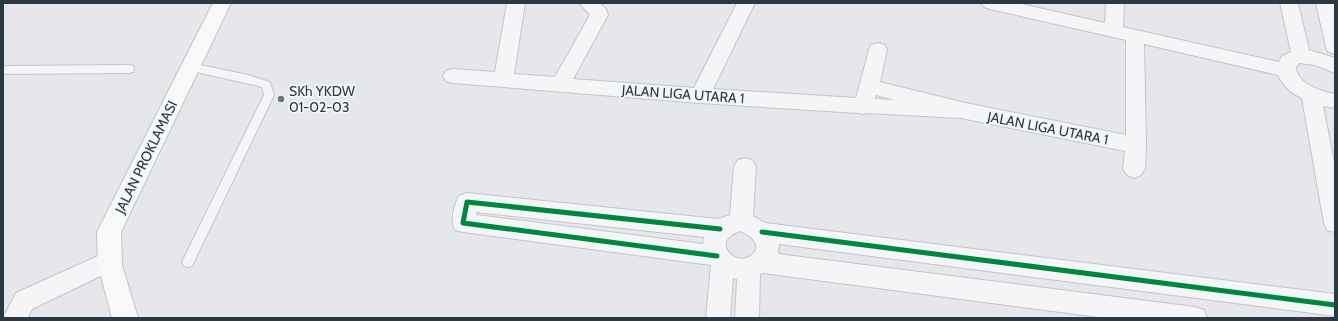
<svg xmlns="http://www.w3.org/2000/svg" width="1338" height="321" viewBox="0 0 1338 321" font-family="Cabin,sans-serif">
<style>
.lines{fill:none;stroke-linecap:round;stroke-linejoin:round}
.service-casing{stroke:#c3c5c8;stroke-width:2}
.minor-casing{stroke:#c3c5c8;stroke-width:2}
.primary-casing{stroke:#c2c4c7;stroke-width:2}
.service{fill:#f4f5f6;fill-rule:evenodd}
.minor{fill:#f4f5f6;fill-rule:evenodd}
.primary{fill:#f7f8f8;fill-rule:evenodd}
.cycleway-casing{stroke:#f3f6f8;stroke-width:8}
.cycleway{stroke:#00873e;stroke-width:5}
.poi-dot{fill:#6d757d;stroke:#f3f6f8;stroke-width:1.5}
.labels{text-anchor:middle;stroke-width:3.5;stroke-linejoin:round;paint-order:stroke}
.poi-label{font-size:14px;fill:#2c3842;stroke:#f3f6f8;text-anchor:start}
.street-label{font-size:14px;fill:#2c3842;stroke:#f3f6f8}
</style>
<rect width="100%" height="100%" fill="#e5e7ea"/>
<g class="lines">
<defs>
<g id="service">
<path d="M191,63L248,75L270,82L274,95L192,266L188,267L184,266L182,262L264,95L262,87L254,85L187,70L186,67L187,64Z"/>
<path d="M129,65L133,66L134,69L133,72L129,73L3,74V66Z"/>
</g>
<g id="minor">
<path d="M507,3H525L514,74L555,77L590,15L579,3C592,3 605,0 608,15L573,79L694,88L737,3H755L713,89L856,98L869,50L871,45L878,43L885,45L887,50L880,82L961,102L1126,135V40L990,9L984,7L981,3H1017L1105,23L1106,3H1124L1123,27L1279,62L1282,56L1291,52L1280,3H1298L1309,50L1335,58V73L1315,65L1299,63L1296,67C1297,84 1320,91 1335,94V108L1323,106L1335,167V232L1327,230L1324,223L1302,98C1290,93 1284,86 1278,75L1144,44L1146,145L1145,169L1141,175L1134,178L1127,175L1123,169L1125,151L961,118L867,113L863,114L858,113L700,103L453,83L446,81L443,76L446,71L453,69L495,72ZM876,95L894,100L875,99Z"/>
<path d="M1316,3H1334L1335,54L1328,52L1326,47Z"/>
<path d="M745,158L752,160L756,166L753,216L765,223L1335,294V316L779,244L778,254L1195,307L1204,310L1207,318H1106L763,273L760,274L759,318H735L737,279L733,278L730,318H706L711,265L463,232L455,230C450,219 454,206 459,196L467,193L718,219L730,215L734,166L738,160ZM476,212L704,237L703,244L476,215ZM741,231C750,236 757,240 756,250C753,253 751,257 746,258C732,263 711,240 741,231Z"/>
<path d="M109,251L117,254L121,261L117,268L32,309L28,318H3L16,293Z"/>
</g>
<path id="primary" d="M213,3H231L121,232L122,265L138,318H112L98,265L97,232Z"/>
</defs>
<use href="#service" class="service-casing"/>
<use href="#minor" class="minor-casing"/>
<use href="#primary" class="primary-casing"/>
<use href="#service" class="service"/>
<use href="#minor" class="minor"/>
<use href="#primary" class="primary"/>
<defs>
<g id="cycleway">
<path d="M762,232L1335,305"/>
<path d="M717,256L463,223L467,202L720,229"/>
</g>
</defs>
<use href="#cycleway" class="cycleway-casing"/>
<use href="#cycleway" class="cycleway"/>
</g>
<circle class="poi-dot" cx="281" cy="99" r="4"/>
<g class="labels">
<g class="poi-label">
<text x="289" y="96">SKh YKDW<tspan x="289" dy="16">01-02-03</tspan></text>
</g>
<g class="street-label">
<text transform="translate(683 94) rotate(4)" y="5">JALAN LIGA UTARA 1</text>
<text transform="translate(1048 128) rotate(11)" y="5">JALAN LIGA UTARA 1</text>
<text transform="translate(146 157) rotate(-64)" y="5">JALAN PROKLAMASI</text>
</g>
</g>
<rect width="1338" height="321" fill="none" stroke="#2c3842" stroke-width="8"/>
</svg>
